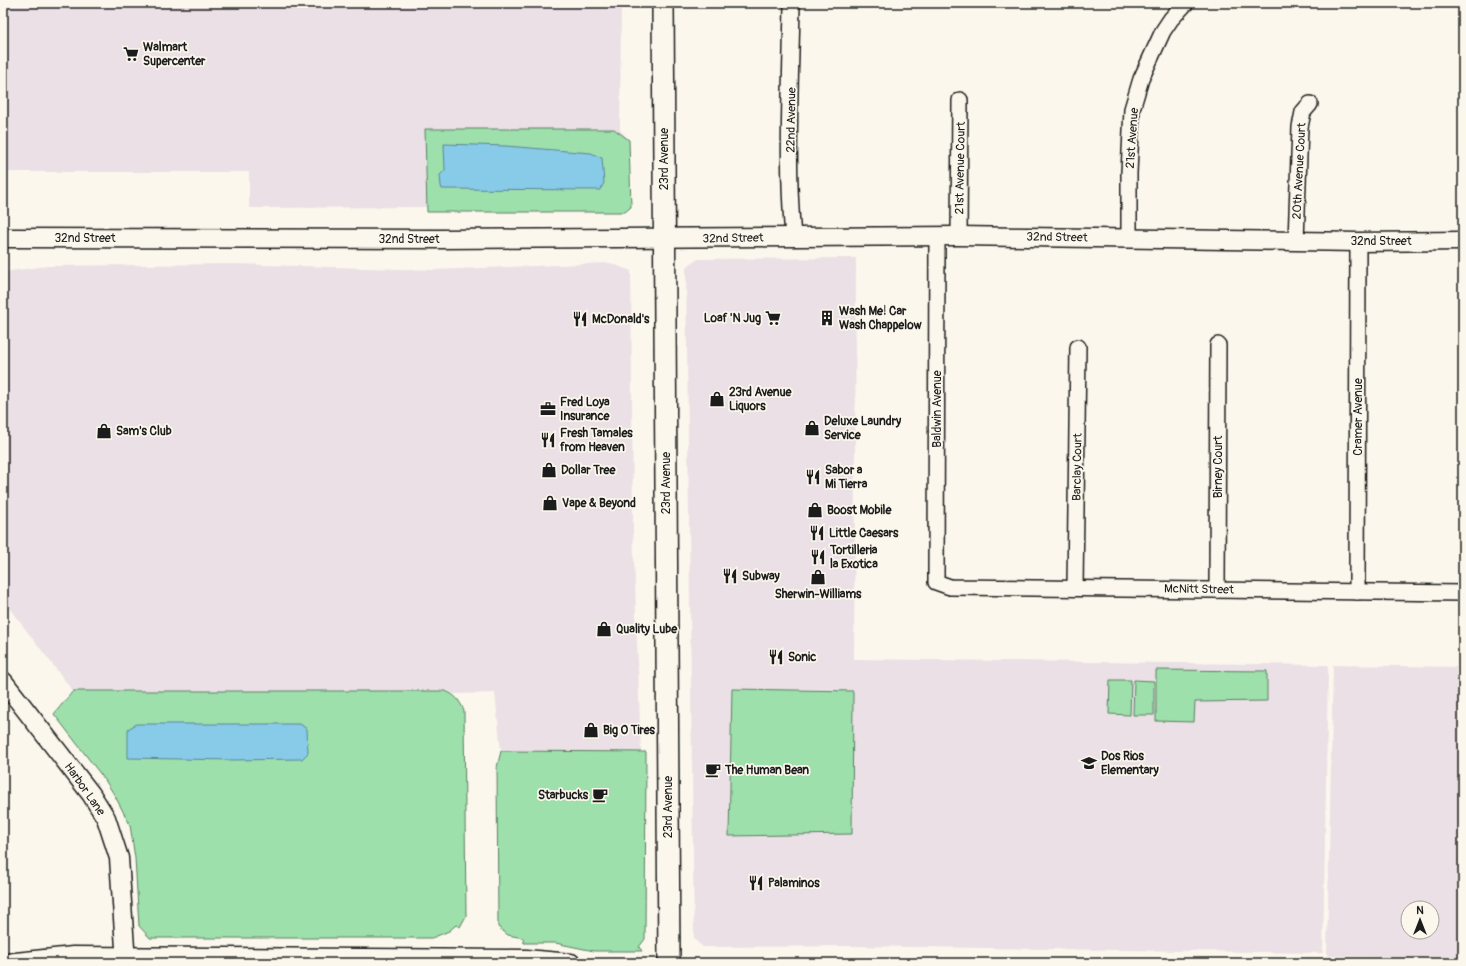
<svg xmlns="http://www.w3.org/2000/svg" width="1466" height="966" viewBox="0 0 1466 966" font-family="Pangolin,sans-serif">
<style>
.built{fill:#eae0e5;fill-rule:evenodd}
.green{fill:#9de0ab;stroke:#5c7e64}
.water{fill:#87cbe8;stroke:#5c8596}
.lines{fill:none;stroke-linecap:round;stroke-linejoin:round}
.minor-casing{stroke:#1c1c1c;stroke-width:18}
.tertiary-casing{stroke:#1c1c1c;stroke-width:21}
.secondary-casing{stroke:#1c1c1c;stroke-width:24}
.minor{stroke:#fbf7ec;stroke-width:15}
.tertiary{stroke:#fbf7ec;stroke-width:18}
.secondary{stroke:#fbf7ec;stroke-width:21}
.labels{text-anchor:middle;stroke-width:3.5;stroke-linejoin:round;paint-order:stroke}
.poi-label{font-size:12px;font-weight:bold;fill:#1c1c1c;stroke:#fbf7ec;text-anchor:start}
.street-label{font-size:12px;fill:#1c1c1c;stroke:#fbf7ec}
</style>
<rect width="100%" height="100%" fill="#fbf7ec"/>
<filter id="ink" filterUnits="userSpaceOnUse"><feTurbulence type="fractalNoise" baseFrequency=".025" numOctaves="2"/><feDisplacementMap in="SourceGraphic" scale="8" xChannelSelector="R" yChannelSelector="G"/><feConvolveMatrix kernelMatrix="1 2 1 2 8 2 1 2 1" color-interpolation-filters="sRGB"/></filter>
<g filter="url(#ink)">
<g class="built">
<path d="M3,3H621L620,130L629,140L631,207L625,212H427V207L249,208V172H3Z"/>
<path d="M856,258L854,659L1328,665L1323,953L850,946L703,947L694,939L686,267L698,259Z"/>
<path d="M610,263L631,271L633,529L641,753L501,751L495,693L454,694L445,691H73L3,600V272L47,266L233,264L432,270Z"/>
<path d="M1333,665L1463,667V958L1327,956ZM1408,908H1432V932H1408Z"/>
</g>
<g class="green">
<path d="M425,129H614L629,140L631,207L625,212H427Z"/>
<path d="M1156,670L1267,671V701L1195,702L1194,722L1156,721Z"/>
<path d="M1110,680H1131L1130,715L1109,714Z"/>
<path d="M1134,680L1154,681V715H1133Z"/>
<path d="M732,689L853,691L852,834L729,836Z"/>
<path d="M73,691H445C456,695 460,701 464,711L466,916L460,927L456,925L449,931L432,938H150L139,926L135,858L130,825L115,796L105,780L54,714Z"/>
<path d="M501,751L646,752L645,939L639,947L642,951H594L555,943H524L523,938L508,935L498,927L497,767Z"/>
</g>
<g class="water">
<path d="M444,144L506,146L591,153L602,158L604,183L600,190L442,189L441,186L440,175L445,170Z"/>
<path d="M136,724H300L307,729L308,753L302,759L232,760L128,758V729Z"/>
</g>
<g class="lines">
<defs>
<g id="minor">
<path d="M792,3C791,81 786,159 793,237"/>
<path d="M937,236L936,582L950,587L1463,593"/>
<path d="M959,236L960,100"/>
<path d="M1129,238V173L1132,109L1141,79L1163,31L1171,19L1186,3"/>
<path d="M1296,241L1300,127L1303,112L1310,104"/>
<path d="M1075,588L1078,347"/>
<path d="M1217,590L1218,345"/>
<path d="M1357,592L1358,242"/>
</g>
<g id="tertiary">
<path d="M3,238L439,239L959,236L1358,242L1463,241"/>
<path d="M3,681L91,794L106,818L119,858L126,963"/>
<path d="M6,963L73,956L526,959L571,963"/>
</g>
<path id="secondary" d="M663,3L669,963"/>
</defs>
<use href="#minor" class="minor-casing"/>
<use href="#tertiary" class="tertiary-casing"/>
<use href="#secondary" class="secondary-casing"/>
<use href="#minor" class="minor"/>
<use href="#tertiary" class="tertiary"/>
<use href="#secondary" class="secondary"/>
</g>
</g>
<defs>
<symbol id="supermarket-bare" viewBox="-9 -9 18 18"><path d="M-6-5.5h2.5l.6 2H6L4.5 2H-2.5L-4.4-4H-6ZM-1.5 3.2a1.3 1.3 0 1 0 .1 0ZM3 3.2a1.3 1.3 0 1 0 .1 0Z" fill="#1c1c1c" stroke="#fbf7ec" stroke-width="2.5" paint-order="stroke"/></symbol>
<symbol id="building-bare" viewBox="-9 -9 18 18"><path d="M-4-6H4V6H1V3H-1V6H-4ZM-2.5-4.3h1.7v1.8h-1.7ZM.8-4.3h1.7v1.8H.8ZM-2.5-1h1.7V.8h-1.7ZM.8-1h1.7V.8H.8Z" fill="#1c1c1c" stroke="#fbf7ec" stroke-width="2.5" paint-order="stroke"/></symbol>
<symbol id="restaurant-bare" viewBox="-9 -9 18 18"><path d="M-5-6h1v4h1v-4h1v4h1v-4h1v5L-1.5 .5V6h-2V.5L-5-1ZM5-6V6H3V1.5H1.5Q1.5-4 5-6Z" fill="#1c1c1c" stroke="#fbf7ec" stroke-width="2.5" paint-order="stroke"/></symbol>
<symbol id="shop-bare" viewBox="-9 -9 18 18"><path d="M-5-2.5h2.3a2.7 3.5 0 0 1 5.4 0H5L5.5 6h-11ZM-1.5-2.5h3a1.5 2.3 0 0 0-3 0Z" fill="#1c1c1c" stroke="#fbf7ec" stroke-width="2.5" paint-order="stroke"/></symbol>
<symbol id="office-bare" viewBox="-9 -9 18 18"><path d="M-6-3h4V-5.5h4V-3h4V5H-6ZM-1-4.5V-3h2v-1.5ZM-6 0V1H6V0Z" fill="#1c1c1c" stroke="#fbf7ec" stroke-width="2.5" paint-order="stroke"/></symbol>
<symbol id="school-bare" viewBox="-9 -9 18 18"><path d="M0-5L7-2L0 1L-7-2ZM-4 1L0 2.5L4 1V4Q0 6-4 4Z" fill="#1c1c1c" stroke="#fbf7ec" stroke-width="2.5" paint-order="stroke"/></symbol>
<symbol id="cafe-bare" viewBox="-9 -9 18 18"><path d="M-5.5-4.5H6V0H3Q3 3.5 0 3.5H-2.5Q-5.5 3.5-5.5 0ZM3-3.2v2h1.7v-2ZM-6 4.5H4V6H-6Z" fill="#1c1c1c" stroke="#fbf7ec" stroke-width="2.5" paint-order="stroke"/></symbol>
</defs>
<g fill-rule="evenodd">
<use href="#supermarket-bare" x="120" y="43" width="22" height="22"/>
<use href="#supermarket-bare" x="762" y="307" width="22" height="22"/>
<use href="#building-bare" x="816" y="307" width="22" height="22"/>
<use href="#restaurant-bare" x="569" y="308" width="22" height="22"/>
<use href="#shop-bare" x="706" y="388" width="22" height="22"/>
<use href="#office-bare" x="537" y="398" width="22" height="22"/>
<use href="#shop-bare" x="801" y="417" width="22" height="22"/>
<use href="#shop-bare" x="93" y="420" width="22" height="22"/>
<use href="#restaurant-bare" x="537" y="429" width="22" height="22"/>
<use href="#shop-bare" x="538" y="459" width="22" height="22"/>
<use href="#restaurant-bare" x="802" y="466" width="22" height="22"/>
<use href="#shop-bare" x="539" y="492" width="22" height="22"/>
<use href="#shop-bare" x="804" y="499" width="22" height="22"/>
<use href="#restaurant-bare" x="806" y="522" width="22" height="22"/>
<use href="#restaurant-bare" x="807" y="546" width="22" height="22"/>
<use href="#restaurant-bare" x="719" y="565" width="22" height="22"/>
<use href="#shop-bare" x="807" y="566" width="22" height="22"/>
<use href="#shop-bare" x="593" y="618" width="22" height="22"/>
<use href="#restaurant-bare" x="765" y="646" width="22" height="22"/>
<use href="#shop-bare" x="580" y="719" width="22" height="22"/>
<use href="#school-bare" x="1078" y="752" width="22" height="22"/>
<use href="#cafe-bare" x="702" y="759" width="22" height="22"/>
<use href="#cafe-bare" x="589" y="784" width="22" height="22"/>
<use href="#restaurant-bare" x="745" y="872" width="22" height="22"/>
</g>
<g class="labels">
<g class="poi-label">
<text x="143" y="51">Walmart<tspan x="143" dy="14">Supercenter</tspan></text>
<text x="839" y="315">Wash Me! Car<tspan x="839" dy="14">Wash Chappelow</tspan></text>
<text x="761" y="322" text-anchor="end">Loaf 'N Jug</text>
<text x="592" y="323">McDonald's</text>
<text x="729" y="396">23rd Avenue<tspan x="729" dy="14">Liquors</tspan></text>
<text x="560" y="406">Fred Loya<tspan x="560" dy="14">Insurance</tspan></text>
<text x="824" y="425">Deluxe Laundry<tspan x="824" dy="14">Service</tspan></text>
<text x="116" y="435">Sam's Club</text>
<text x="560" y="437">Fresh Tamales<tspan x="560" dy="14">from Heaven</tspan></text>
<text x="561" y="474">Dollar Tree</text>
<text x="825" y="474">Sabor a<tspan x="825" dy="14">Mi Tierra</tspan></text>
<text x="562" y="507">Vape &amp; Beyond</text>
<text x="827" y="514">Boost Mobile</text>
<text x="829" y="537">Little Caesars</text>
<text x="830" y="554">Tortilleria<tspan x="830" dy="14">la Exotica</tspan></text>
<text x="742" y="580">Subway</text>
<text x="818" y="598" text-anchor="middle">Sherwin-Williams</text>
<text x="616" y="633">Quality Lube</text>
<text x="788" y="661">Sonic</text>
<text x="603" y="734">Big O Tires</text>
<text x="1101" y="760">Dos Rios<tspan x="1101" dy="14">Elementary</tspan></text>
<text x="725" y="774">The Human Bean</text>
<text x="588" y="799" text-anchor="end">Starbucks</text>
<text x="768" y="887">Palaminos</text>
</g>
<g class="street-label">
<text transform="translate(791 120) rotate(-89)" y="4">22nd Avenue</text>
<text transform="translate(1132 138) rotate(-86)" y="4">21st Avenue</text>
<text transform="translate(664 159) rotate(-90)" y="4">23rd Avenue</text>
<text transform="translate(960 168) rotate(-89)" y="4">21st Avenue Court</text>
<text transform="translate(1299 171) rotate(-87)" y="4">20th Avenue Court</text>
<text transform="translate(1057 237) rotate(1)" y="4">32nd Street</text>
<text x="85" y="242">32nd Street</text>
<text transform="translate(733 238) rotate(-1)" y="4">32nd Street</text>
<text x="409" y="243">32nd Street</text>
<text x="1381" y="245">32nd Street</text>
<text transform="translate(937 409) rotate(-90)" y="4">Baldwin Avenue</text>
<text transform="translate(1358 417) rotate(-90)" y="4">Cramer Avenue</text>
<text transform="translate(1077 467) rotate(-89)" y="4">Barclay Court</text>
<text transform="translate(1218 467) rotate(-90)" y="4">Birney Court</text>
<text transform="translate(666 483) rotate(-90)" y="4">23rd Avenue</text>
<text transform="translate(1199 589) rotate(1)" y="4">McNitt Street</text>
<text transform="translate(85 789) rotate(55)" y="4">Harbor Lane</text>
<text transform="translate(668 807) rotate(-90)" y="4">23rd Avenue</text>
</g>
</g>
<rect width="1466" height="966" fill="none" stroke="#fbf7ec" stroke-width="16"/>
<rect x="8" y="8" width="1450" height="950" fill="none" stroke="#1c1c1c" stroke-width="1.5" filter="url(#ink)"/>
<g transform="translate(1420 920)"><circle r="19" fill="#fbf7ec" stroke="#a29f99"/>
<path d="M0-3L7 15L0 10L-7 15Z" fill="#1c1c1c"/>
<text y="-6" font-size="11" font-weight="bold" text-anchor="middle" fill="#1c1c1c">N</text>
</g>
</svg>
